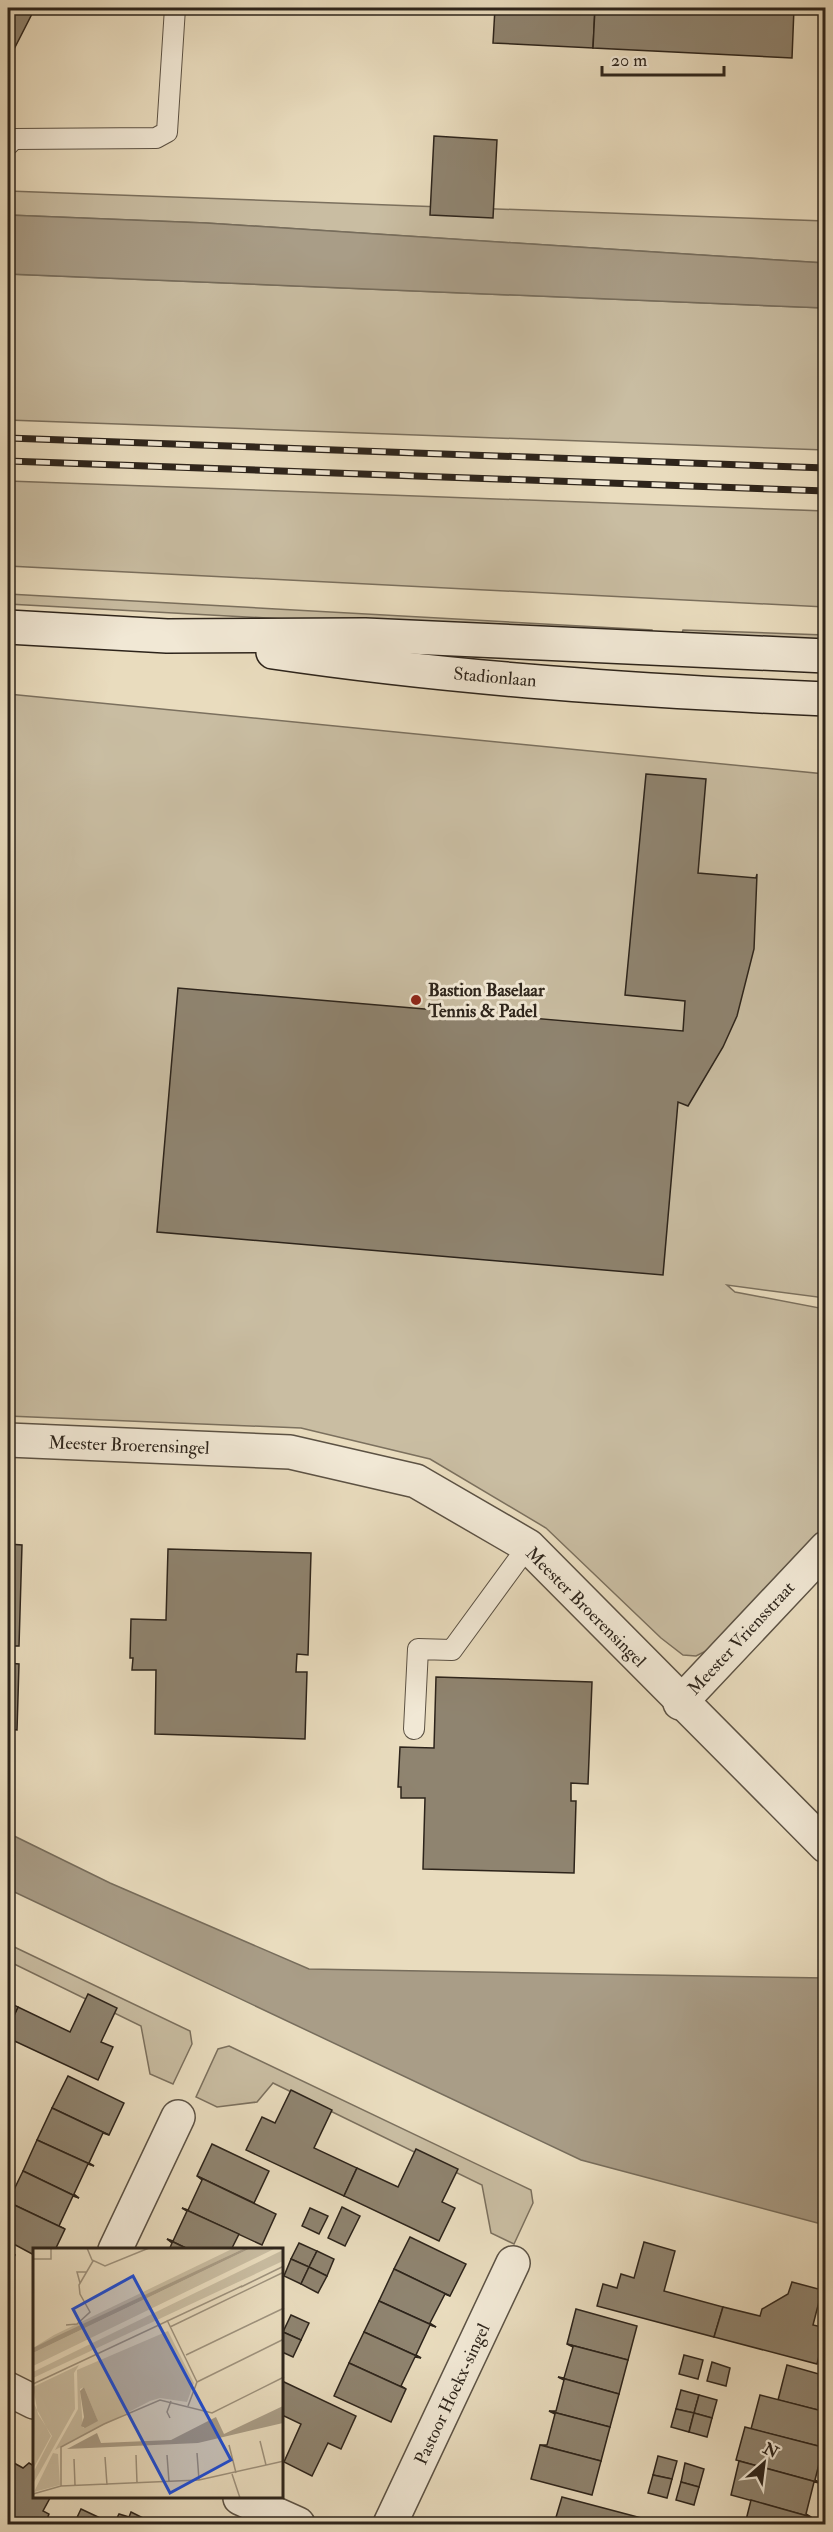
<svg xmlns="http://www.w3.org/2000/svg" width="833" height="2532" viewBox="0 0 833 2532" font-family="'IM FELL Double Pica',serif">
<style>
.green{fill:#c9bda2;stroke:#7b705e;stroke-width:1.5}
.water{fill:#a99d87;stroke:#776d5c;stroke-width:1.5}
.building{fill:#8f8470;stroke:#2d241b;stroke-width:1.5}
.lines{fill:none;stroke-linecap:round;stroke-linejoin:round}
.service-casing{stroke:#5c5244;stroke-width:22}
.minor-casing{stroke:#5c5244;stroke-width:36}
.secondary-casing{stroke:#2d241b;stroke-width:36}
.service{stroke:#f1e8d5;stroke-width:20}
.minor{stroke:#f1e8d5;stroke-width:33}
.secondary{stroke:#f1e8d5;stroke-width:33}
.rail-casing{stroke:#2d241b;stroke-width:7}
.rail{stroke:#f1e8d5;stroke-width:4.5;stroke-dasharray:14;stroke-linecap:butt}
.poi-dot{fill:#8f2418;stroke:#f1e8d5;stroke-width:2}
.labels{text-anchor:middle;stroke-width:6;stroke-linejoin:round;paint-order:stroke}
.street-label{font-size:18px;fill:#2d241b;stroke:#f1e8d5}
.poi-label{font-size:18px;font-weight:bold;fill:#2d241b;stroke:#f1e8d5;text-anchor:start}
.inset-road{fill:none;stroke:#9e927d;stroke-width:1.5}
.view{fill:#1d4ed8;fill-opacity:0.15;stroke:#1d4ed8;stroke-width:3}
.inset-edge{fill:none;stroke:#2d241b;stroke-width:3}
</style>
<rect width="100%" height="100%" fill="#e9dcbe"/>
<filter id="stains"><feTurbulence type="fractalNoise" baseFrequency=".00333" numOctaves="4"/><feColorMatrix values="0 0 0 0 .2 0 0 0 0 .09 0 0 0 0 .02 0 0 0 .5 -.17"/></filter>
<radialGradient id="worn" r=".72"><stop offset=".6" stop-color="#630" stop-opacity="0"/><stop offset="1" stop-color="#630" stop-opacity=".3"/></radialGradient>
<g class="green">
<path d="M8,191L825,221V263L206,223L8,215Z"/>
<path d="M8,274L825,308V450L8,420Z"/>
<path d="M8,481L825,511V607L8,566Z"/>
<path d="M8,594L652,630L653,639L8,604Z"/>
<path d="M683,630L825,635L826,643L681,637Z"/>
<path d="M8,694L825,774V1298L727,1285L735,1292L825,1309V1528L712,1648L696,1656L683,1655L661,1638L546,1528L430,1459L301,1428L8,1416Z"/>
<path d="M8,1944L190,2031L192,2044L173,2084L150,2074L141,2026L8,1961Z"/>
<path d="M229,2046L531,2190L533,2203L514,2244L491,2233L482,2185L273,2083L257,2102L217,2107L196,2097L218,2049Z"/>
</g>
<g class="water">
<path d="M8,215L206,223L825,263V308L8,274Z"/>
<path d="M8,1833L110,1883L309,1969L825,1978V2225L581,2160L8,1889Z"/>
</g>
<g class="building">
<path d="M8,8H35L8,61Z"/>
<path d="M495,8H595L593,48L493,43Z"/>
<path d="M595,8H794L792,58L593,48Z"/>
<path d="M434,136L497,140L493,218L430,215Z"/>
<path d="M646,774L706,779L698,873L756,878L757,874L754,949L737,1016L723,1047L688,1106L678,1102L663,1275L157,1232L178,988L683,1031L685,1001L625,995Z"/>
<path d="M8,1544L22,1545L19,1646H8V1662Z"/>
<path d="M168,1549L311,1553L308,1655L297,1654L296,1672H307L305,1739L155,1734L156,1670H132L133,1658H130L131,1619L166,1620Z"/>
<path d="M8,1663L19,1664L17,1730L8,1729Z"/>
<path d="M436,1677L592,1682L588,1784L571,1783V1801H576L574,1873L423,1869L425,1798H401V1787H398L400,1747L434,1748Z"/>
<path d="M88,1994L117,2008L101,2042L113,2047L98,2080L8,2038V2028L18,2007L70,2032Z"/>
<path d="M8,2002L18,2007L8,2028Z"/>
<path d="M68,2076L124,2103L109,2135L52,2108Z"/>
<path d="M291,2090L332,2110L314,2148L357,2168L344,2196L246,2150L262,2117L275,2123Z"/>
<path d="M52,2108L109,2135L103,2133L89,2163L94,2166L37,2140Z"/>
<path d="M37,2140L94,2166L88,2164L74,2194L79,2198L23,2171Z"/>
<path d="M212,2144L269,2171L254,2203L197,2176Z"/>
<path d="M416,2149L458,2169L442,2202L455,2208L439,2241L344,2196L357,2168L398,2187Z"/>
<path d="M23,2171L79,2198L73,2196L59,2226L65,2229L8,2202Z"/>
<path d="M197,2176L276,2214L262,2245L182,2208L188,2210L202,2180Z"/>
<path d="M8,2202L65,2229L55,2250H34V2255L8,2241Z"/>
<path d="M342,2207L360,2216L345,2246L328,2238Z"/>
<path d="M182,2208L239,2234L231,2250H190L167,2239L173,2241L187,2211Z"/>
<path d="M310,2208L328,2216L319,2234L302,2226Z"/>
<path d="M410,2237L466,2264L450,2296L394,2269Z"/>
<path d="M167,2239L190,2250H169L172,2243Z"/>
<path d="M644,2242L675,2251L664,2291L723,2307L714,2337L597,2306L603,2284L617,2288L621,2274L634,2278Z"/>
<path d="M299,2243L317,2251L309,2267L291,2259Z"/>
<path d="M317,2251L334,2259L327,2276L309,2267Z"/>
<path d="M8,2252L15,2255L8,2271Z"/>
<path d="M291,2259L309,2267L301,2284L284,2276Z"/>
<path d="M309,2267L327,2276L318,2293L301,2284Z"/>
<path d="M394,2269L450,2296L445,2294L430,2323L436,2327L379,2301Z"/>
<path d="M792,2282L822,2290L813,2325L826,2328L817,2364L714,2337L723,2307L760,2316L762,2309L788,2294Z"/>
<path d="M379,2301L436,2327L430,2325L416,2355L421,2358L364,2332Z"/>
<path d="M576,2309L637,2326L628,2360L567,2344Z"/>
<path d="M291,2315L309,2323L301,2340L283,2332Z"/>
<path d="M283,2332L301,2340L293,2357L282,2352Z"/>
<path d="M364,2332L421,2358L415,2357L401,2386L406,2389L349,2363Z"/>
<path d="M567,2344L628,2360L619,2394L558,2377L564,2378L573,2347Z"/>
<path d="M684,2355L703,2360L698,2379L679,2374Z"/>
<path d="M712,2362L730,2368L726,2386L707,2381Z"/>
<path d="M349,2363L406,2389L391,2422L334,2396Z"/>
<path d="M787,2365L826,2376V2412L778,2400Z"/>
<path d="M558,2377L619,2394L610,2427L549,2411H556L564,2380Z"/>
<path d="M282,2381L356,2416L341,2449L328,2443L312,2476L284,2462L301,2424L282,2415Z"/>
<path d="M681,2390L699,2395L694,2413L676,2409Z"/>
<path d="M699,2395L717,2400L712,2418L694,2413Z"/>
<path d="M760,2395L826,2412V2448L751,2429Z"/>
<path d="M676,2409L694,2413L689,2432L671,2427Z"/>
<path d="M549,2411L610,2427L601,2461L540,2445H547L555,2414Z"/>
<path d="M694,2413L712,2418L707,2437L689,2432Z"/>
<path d="M745,2427L826,2448H823L815,2480L820,2483L736,2460Z"/>
<path d="M540,2445L601,2461L592,2495L531,2479Z"/>
<path d="M658,2456L677,2461L672,2479L653,2475Z"/>
<path d="M739,2461L820,2483L814,2482L806,2514L811,2517L731,2495Z"/>
<path d="M14,2463L23,2468L29,2463L34,2466V2498H50L43,2511L49,2514L45,2524H8V2477Z"/>
<path d="M685,2463L704,2469L699,2487L681,2482Z"/>
<path d="M653,2475L672,2479L667,2498L648,2493Z"/>
<path d="M681,2482L699,2487L694,2505L676,2500Z"/>
<path d="M562,2497L664,2524H554Z"/>
<path d="M751,2500L811,2517L809,2524H745Z"/>
<path d="M81,2509L113,2524H74Z"/>
<path d="M131,2512L153,2523L152,2524H114L119,2514L129,2517Z"/>
</g>
<g class="lines">
<defs>
<g id="service">
<path d="M8,145L14,139L156,138L167,132L175,8"/>
<path d="M414,1729L418,1649L452,1650L528,1546"/>
</g>
<g id="minor">
<path d="M8,1440L290,1452L416,1481L528,1546L826,1846"/>
<path d="M680,1703L826,1548"/>
<path d="M115,2250L178,2117"/>
<path d="M8,2389L34,2402"/>
<path d="M240,2498L298,2524"/>
<path d="M390,2524L513,2263"/>
</g>
<g id="secondary">
<path d="M8,627L167,636L365,635L826,656"/>
<path d="M273,652C456,679 641,691 826,699"/>
</g>
</defs>
<use href="#service" class="service-casing"/>
<use href="#minor" class="minor-casing"/>
<use href="#secondary" class="secondary-casing"/>
<use href="#service" class="service"/>
<use href="#minor" class="minor"/>
<use href="#secondary" class="secondary"/>
<defs>
<g id="rail">
<path d="M8,438L826,468"/>
<path d="M8,461L826,491"/>
</g>
</defs>
<use href="#rail" class="rail-casing"/>
<use href="#rail" class="rail"/>
</g>
<circle class="poi-dot" cx="416" cy="1000" r="6"/>
<g class="labels">
<g class="street-label">
<text transform="translate(495 677) rotate(5)" y="6">Stadionlaan</text>
<text transform="translate(129 1445) rotate(2)" y="6">Meester Broerensingel</text>
<text transform="translate(586 1607) rotate(45)" y="6">Meester Broerensingel</text>
<text transform="translate(741 1638) rotate(-47)" y="6">Meester Vriensstraat</text>
<text transform="translate(452 2394) rotate(-65)" y="6">Pastoor Hoekx-singel</text>
</g>
<g class="poi-label">
<text x="428" y="996">Bastion Baselaar<tspan x="428" dy="21">Tennis &amp; Padel</tspan></text>
</g>
</g>
<g transform="translate(33 2248)">
<rect width="250" height="250" fill="#e9dcbe"/>
<path d="M201,0H212L0,100L21,87ZM218,0H243L0,118V105ZM250,2V13L0,130V124ZM135,83L161,135L154,154L127,150L117,153L22,202L45,161L44,122ZM51,139L64,171L50,180L47,141ZM46,117L41,125L42,161L0,236V225L19,188L5,166L0,139ZM0,154L18,188L0,221L2,211ZM20,205L25,206L27,237L1,244Z" fill="#c9bda2" fill-rule="evenodd"/>
<path d="M212,0H218L0,105V100L24,88ZM51,139L65,173L52,180L48,178L51,169L47,143ZM250,158V175L165,195L34,201L64,185L68,195L138,192L183,169L191,186Z" fill="#a99d87"/>
<path class="inset-road" d="M54,0L59,12L72,18L116,0M0,11H18V0M47,35L44,24H54M208,39L251,18M134,72L164,134M33,77L44,76L57,64L47,46L46,37L60,13M137,79L251,24M153,107L251,60M164,134L251,91M0,136L209,38M155,158L164,134M137,170L134,164L138,153M227,193L233,217M196,197L203,225M164,205L166,232M103,207L104,235M134,207L136,234M72,209L74,237M41,211L42,237M199,226L207,250M28,238V199L71,176L127,152L179,165L251,129M0,246L28,238L166,232L251,213"/>
<path class="view" d="M100,28L198,212L137,245L40,61Z"/>
<rect width="250" height="250" class="inset-edge"/>
</g>
<rect width="833" height="2532" fill="none" stroke="#e9dcbe" stroke-width="30"/>
<rect x="9" y="9" width="815" height="2514" fill="none" stroke="#2d241b" stroke-width="3"/>
<rect x="15" y="15" width="803" height="2502" fill="none" stroke="#2d241b" stroke-width="1.5"/>
<g transform="translate(764 2463) rotate(28)" stroke="#f1e8d5" stroke-width="4.5" paint-order="stroke">
<path d="M0-4.5L10 22L0 15L-10 22Z" fill="#2d241b"/>
<text y="-9" font-size="16" font-weight="bold" text-anchor="middle" fill="#2d241b">N</text>
</g>
<path d="M602 66v9h122v-9" fill="none" stroke="#2d241b" stroke-width="3"/>
<text x="611" y="66" font-size="18" fill="#2d241b" stroke="#f1e8d5" stroke-width="4.5" paint-order="stroke">20 m</text>
<rect width="100%" height="100%" filter="url(#stains)"/>
<rect width="100%" height="100%" fill="url(#worn)"/>
</svg>
